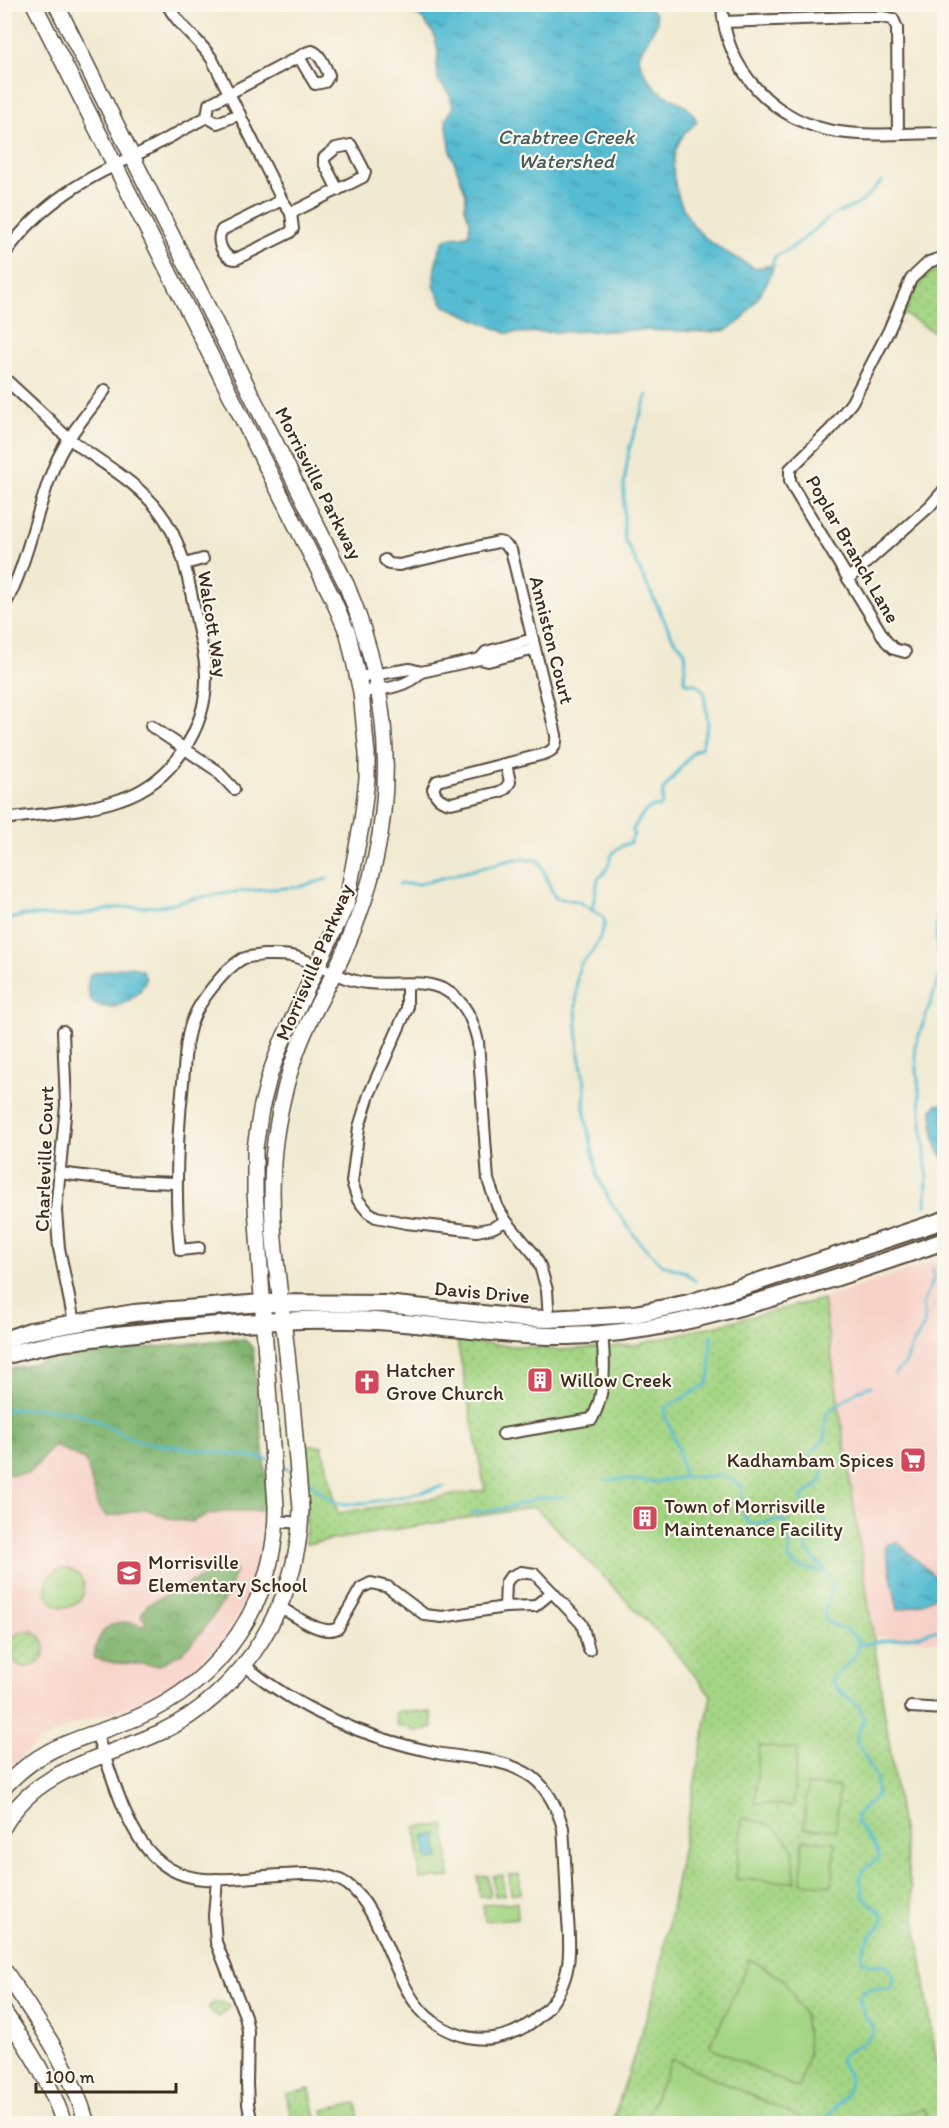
<svg xmlns="http://www.w3.org/2000/svg" width="949" height="2128" viewBox="0 0 949 2128" font-family="Itim,sans-serif">
<style>
.built{fill:#f7d1c7}
.grass{fill:url(#grass-tufts);stroke:#708051;stroke-width:1.5}
.forest{fill:url(#forest-crowns);stroke:#5f7048;stroke-width:1.5}
.park{fill:url(#park-dots);stroke:#708051;stroke-width:1.5}
.garden{fill:url(#garden-furrows);stroke:#708051;stroke-width:1.5}
.pitch{fill:#a4d584;stroke:#708051;stroke-width:1.5}
.water{fill:url(#water-ripples);stroke:#487378;stroke-width:1.5}
.lines{fill:none;stroke-linecap:round;stroke-linejoin:round}
.stream{stroke:#55bcd2;stroke-width:3}
.street-casing{stroke:#564739;stroke-width:14}
.secondary-casing{stroke:#564739;stroke-width:18}
.primary-casing{stroke:#564739;stroke-width:20}
.street{stroke:#fff;stroke-width:10}
.secondary{stroke:#fff;stroke-width:15}
.primary{stroke:#fff;stroke-width:16}
.labels{text-anchor:middle;stroke-width:4.5;stroke-linejoin:round;paint-order:stroke}
.street-label{font-size:20px;fill:#3b2a1e;stroke:#fbf7ec}
.poi-label{font-size:20px;fill:#3b2a1e;stroke:#fbf7ec;text-anchor:start}
.water-label{font-size:21px;font-style:italic;fill:#445d5d;stroke:#fbf7ec}
</style>
<defs>
<pattern id="grass-tufts" width="24" height="20" patternUnits="userSpaceOnUse" patternTransform="scale(1.5)"><rect width="24" height="20" fill="#a4d584"/><path d="M3 7l-1-3M5 7V3M7 7l1-3M15 17l-1-3M17 17v-4M19 17l1-3" fill="none" stroke="#8eb772"/></pattern>
<pattern id="forest-crowns" width="20" height="18" patternUnits="userSpaceOnUse" patternTransform="scale(1.5)"><rect width="20" height="18" fill="#83b672"/><path d="M2 6a3 3 0 1 1 6 0M12 15a3 3 0 1 1 6 0" fill="none" stroke="#6c945d"/></pattern>
<pattern id="park-dots" width="8" height="8" patternUnits="userSpaceOnUse" patternTransform="scale(1.5)"><rect width="8" height="8" fill="#a4d584"/><path d="M2 2h.1M6 6h.1" fill="none" stroke="#8eb772" stroke-width="1.8" stroke-linecap="round"/></pattern>
<pattern id="garden-furrows" width="10" height="10" patternUnits="userSpaceOnUse" patternTransform="scale(1.5)"><rect width="10" height="10" fill="#a4d584"/><path d="M-1 1l2-2M0 10L10 0M9 11l2-2" fill="none" stroke="#8eb772"/></pattern>
<pattern id="water-ripples" width="26" height="14" patternUnits="userSpaceOnUse" patternTransform="scale(1.5)"><rect width="26" height="14" fill="#55bcd2"/><path d="M2 4q2-2 4 0t4 0M15 11q2-2 4 0t4 0" fill="none" stroke="#4899aa"/></pattern>
</defs>
<rect width="100%" height="100%" fill="#fbf7ec"/>
<filter id="ink" filterUnits="userSpaceOnUse"><feTurbulence type="fractalNoise" baseFrequency=".0167" numOctaves="2"/><feDisplacementMap in="SourceGraphic" scale="12" xChannelSelector="R" yChannelSelector="G"/><feConvolveMatrix kernelMatrix="1 2 1 2 8 2 1 2 1" color-interpolation-filters="sRGB"/></filter>
<filter id="wash" filterUnits="userSpaceOnUse"><feTurbulence type="fractalNoise" baseFrequency=".008" numOctaves="4" result="noise"/><feDisplacementMap in="SourceGraphic" scale="24" xChannelSelector="R" yChannelSelector="G"/><feGaussianBlur stdDeviation="1.35" result="paint"/><feColorMatrix in="noise" values="0 0 0 0 0 0 0 0 0 0 0 0 0 0 0 0 0 1.4 0 .05"/><feComposite in="paint" operator="in"/></filter>
<g filter="url(#wash)">
<rect width="100%" height="100%" fill="#f1ead2"/>
<g class="built">
<path d="M944,1258V1642L873,1636L823,1299Z"/>
<path d="M4,1426L260,1485L261,1546L247,1599L222,1642L174,1683L137,1704L74,1724L37,1743L5,1771Z"/>
</g>
<circle class="grass" cx="65" cy="1588" r="19"/>
<g class="forest">
<path d="M232,1339L245,1340L253,1348L267,1489L263,1511H226L204,1516L192,1522L171,1519L146,1509L107,1517L98,1507L86,1461L54,1445C33,1465 39,1477 5,1474V1370L61,1357Z"/>
<path d="M229,1568L236,1570L224,1600L203,1630L182,1653L159,1665L115,1663L94,1658C97,1630 112,1615 141,1626L145,1625L146,1622L141,1615L148,1604L208,1574Z"/>
</g>
<g class="park">
<path d="M944,266V338L904,314C914,291 919,275 944,266Z"/>
<path d="M823,1299L944,2111V2123H612L657,1985L711,1695L664,1639L535,1507L306,1544L305,1446H322L338,1513L485,1490L457,1341L561,1350L635,1345Z"/>
<path d="M398,1711L431,1712L433,1728L418,1732L407,1727H399L397,1725L395,1714Z"/>
<path d="M218,2002L228,2004L229,2008L219,2017L209,2010L211,2004Z"/>
<path d="M310,2089L317,2123H292L286,2094Z"/>
</g>
<circle class="garden" cx="27" cy="1649" r="18"/>
<g class="pitch">
<path d="M759,1746L797,1749L793,1806L755,1803Z"/>
<path d="M807,1785L839,1787L836,1830L804,1828Z"/>
<path d="M742,1818L772,1825L793,1847L795,1882L736,1879Z"/>
<path d="M445,1825L450,1877L420,1879L416,1827Z"/>
<path d="M803,1840L835,1842L832,1885L801,1883Z"/>
<path d="M519,1874L521,1893L511,1894L509,1875Z"/>
<path d="M503,1875L504,1895L495,1896L493,1876Z"/>
<path d="M488,1876L490,1896H480L478,1877Z"/>
<path d="M517,1902L518,1918L485,1921L483,1905Z"/>
<path d="M750,1959L784,1980L804,2015L809,2053L798,2088L710,2047Z"/>
<path d="M672,2059L801,2118L797,2124L644,2123Z"/>
<path d="M356,2103L359,2118L326,2123L323,2110Z"/>
<path d="M925,2109L928,2123H883L882,2119Z"/>
</g>
<g class="water">
<path d="M405,5H647L656,15L657,23L638,56C641,68 648,80 657,89C671,101 690,102 697,122C693,126 687,130 684,134C661,165 679,213 703,236C718,249 737,258 754,268L774,265L769,279L759,296L742,320L727,330L709,332L644,330L506,333L445,306C442,300 435,291 434,285C433,275 438,244 446,239C453,235 462,238 469,234L470,221L465,208L466,194L451,153L446,120L453,107L450,95L438,80L437,66L438,52L434,34L423,20Z"/>
<path d="M130,966L142,970L146,979C142,995 117,1012 100,1006C97,1005 94,1003 91,1001L87,988L90,974Z"/>
<path d="M944,1104V1158C933,1150 933,1123 932,1110L936,1105Z"/>
<path d="M897,1542L944,1585C937,1601 915,1606 898,1610L885,1545Z"/>
<path d="M437,1834L439,1859L427,1860L424,1836Z"/>
</g>
<g class="lines">
<g class="stream">
<path d="M772,265L774,258L778,255L793,247L834,214L853,207L863,201L882,181"/>
<path d="M647,395L629,449L624,485V538L672,636C676,643 682,646 685,652C688,662 682,672 685,683L696,684L704,692L708,724L701,748L694,751L663,790L662,805L659,807C645,805 640,819 633,829L634,834L630,843C603,850 616,865 598,879L592,910L603,917L605,923L600,938L592,952L580,965L577,976L576,1009L579,1055L585,1084L584,1109L598,1177L610,1201L639,1242L663,1265L685,1272L695,1281"/>
<path d="M399,884H419L515,859L538,860C547,872 547,886 556,898L577,901L592,910"/>
<path d="M4,921L24,915L72,916L117,908L161,906L197,898L235,892L299,887L327,879"/>
<path d="M926,1206L927,1175L915,1047L941,973L936,937L937,915L944,871"/>
<path d="M711,1335L710,1374L707,1384L667,1407L664,1413L677,1445L684,1477L726,1476L741,1486L744,1516L750,1524L783,1520L790,1529L789,1559L795,1566L825,1572L833,1584L824,1614L826,1621C834,1625 844,1629 852,1634C872,1648 841,1669 831,1679L837,1689L859,1706L864,1719L856,1738L876,1778L877,1796L858,1813L856,1822L874,1845L880,1857L863,1870L860,1880L864,1898L881,1913L883,1923C872,1934 861,1944 862,1961L871,1965L885,1964C895,1973 895,1977 892,1989L873,1988L862,1992L859,2000L865,2016L874,2028C870,2044 851,2047 840,2058C841,2066 848,2072 849,2079C852,2095 830,2111 822,2124"/>
<path d="M894,1374L905,1364L913,1344L922,1330L925,1321L923,1304L934,1278L932,1269"/>
<path d="M4,1410C35,1408 68,1407 96,1420C114,1429 122,1436 142,1442L268,1459"/>
<path d="M279,1464L294,1473"/>
<path d="M305,1479C317,1486 325,1499 339,1503C355,1508 425,1492 444,1486"/>
<path d="M606,1480L622,1479L655,1482L684,1477"/>
<path d="M472,1513L502,1509L528,1502L535,1498L565,1497"/>
<path d="M824,1570L806,1549L808,1542L826,1524L824,1518C814,1512 802,1509 802,1496L816,1487L822,1479V1470L811,1459V1452L825,1439L826,1414L857,1391L871,1386"/>
<path d="M859,1645L920,1635L934,1630L944,1632"/>
</g>
</g>
</g>
<g filter="url(#ink)">
<g class="lines">
<defs>
<g id="street">
<path d="M167,4C178,26 199,39 212,59L282,200L291,213L293,229L289,233L236,259C223,259 215,240 222,230L282,200"/>
<path d="M722,4C724,70 775,123 839,132C873,137 910,133 944,133"/>
<path d="M724,22L854,17H882L893,19L897,28L898,133"/>
<path d="M207,117L217,123L240,114"/>
<path d="M291,213L363,177L365,172L351,145L336,148L324,158V163L338,190"/>
<path d="M4,255C43,200 84,180 142,152C164,141 185,128 207,117L209,104L308,52L312,51C321,54 325,67 329,75L325,82L315,84L299,57"/>
<path d="M4,378C17,390 31,403 44,415C53,423 61,433 71,440C101,463 136,481 159,511C184,543 189,584 197,622C200,640 206,658 206,676C207,729 172,782 121,799C88,811 40,814 4,819"/>
<path d="M385,560L389,564L399,565L498,542L503,543L511,550L556,735C557,745 554,751 544,754L437,781L433,789C436,798 442,802 451,803L499,792L505,789L510,782L506,764"/>
<path d="M185,564L203,559"/>
<path d="M848,579L930,506L944,490"/>
<path d="M4,607C28,563 35,513 54,467C65,439 87,414 105,390"/>
<path d="M905,652L894,649L886,641L795,491L790,481V469L831,429L852,402L889,330L911,279L929,262L944,257"/>
<path d="M480,659L486,652L533,639"/>
<path d="M359,677L410,669L421,672L480,659L488,661L535,649"/>
<path d="M361,692C383,689 406,688 421,672"/>
<path d="M151,726L216,770L234,789"/>
<path d="M407,984V1009L369,1095L359,1127L352,1182L358,1200L368,1212L376,1217L406,1223L477,1231L492,1228L506,1221"/>
<path d="M63,1031L66,1105L56,1211L59,1248L74,1322"/>
<path d="M59,1173L124,1181L176,1183"/>
<path d="M199,1248L180,1250C174,1193 177,1138 183,1082C185,1061 185,1038 193,1019C200,1000 225,969 242,959C249,956 257,956 264,955C275,955 286,954 296,957C321,965 342,981 368,983C394,986 421,978 445,990C465,1001 473,1020 478,1042L488,1180L498,1208L506,1221L534,1254L540,1266L547,1290L549,1319"/>
<path d="M503,1434L592,1419C606,1394 605,1362 602,1334"/>
<path d="M276,1521L300,1523"/>
<path d="M280,1607C294,1615 323,1637 338,1628L361,1588L371,1583L388,1587L425,1615L442,1617L505,1607L535,1606L552,1592L582,1624L589,1650"/>
<path d="M505,1607L506,1583L510,1577L521,1572L535,1574L552,1592"/>
<path d="M911,1707L944,1709"/>
<path d="M95,1732C119,1785 130,1874 204,1879C229,1881 256,1876 281,1875C303,1874 327,1871 347,1884C381,1908 392,1977 420,2009C437,2029 466,2042 493,2038C531,2032 562,2003 568,1964C571,1945 568,1924 567,1905C566,1879 565,1854 563,1828C557,1807 546,1784 526,1773C498,1757 468,1759 437,1753C366,1738 301,1712 244,1665"/>
<path d="M217,1879L214,1916L216,1942L245,2016L248,2031L247,2084L248,2104L252,2124"/>
</g>
<g id="secondary">
<path d="M4,1787C47,1741 83,1740 136,1718C222,1682 277,1600 276,1506L255,1192V1148L261,1109L270,1074L281,1044L346,905L362,821L367,779V754L361,692L348,634L332,597L34,4"/>
<path d="M4,1826C36,1768 106,1758 161,1732C246,1691 299,1600 301,1508C296,1451 292,1393 285,1336C277,1273 267,1205 275,1141C280,1105 290,1065 305,1031C318,1002 335,974 347,945C400,824 397,705 346,584L56,4"/>
<path d="M4,1970C37,2020 71,2066 87,2124"/>
<path d="M4,2012C28,2048 51,2082 64,2124"/>
</g>
<g id="primary">
<path d="M4,1340L30,1331L134,1313L262,1303L386,1304L521,1318L549,1319L635,1314L689,1303L757,1282L944,1220"/>
<path d="M4,1356C54,1341 105,1336 156,1331C234,1323 313,1316 391,1322C450,1326 509,1337 568,1336C645,1334 712,1316 785,1294C838,1277 891,1260 944,1241"/>
</g>
</defs>
<use href="#street" class="street-casing"/>
<use href="#secondary" class="secondary-casing"/>
<use href="#primary" class="primary-casing"/>
<use href="#street" class="street"/>
<use href="#secondary" class="secondary"/>
<use href="#primary" class="primary"/>
</g>
</g>
<defs>
<symbol id="building-square" viewBox="-11 -11 22 22"><rect x="-9" y="-9" width="18" height="18" rx="4" fill="#d1495b" stroke="#fbf7ec"/><path d="M-4-6H4V6H1V3H-1V6H-4ZM-2.5-4.3h1.7v1.8h-1.7ZM.8-4.3h1.7v1.8H.8ZM-2.5-1h1.7V.8h-1.7ZM.8-1h1.7V.8H.8Z" fill="#fff"/></symbol>
<symbol id="church-square" viewBox="-11 -11 22 22"><rect x="-9" y="-9" width="18" height="18" rx="4" fill="#d1495b" stroke="#fbf7ec"/><path d="M-1.2-6h2.4v3.5h3.3v2.4h-3.3V6h-2.4V-.1h-3.3v-2.4h3.3Z" fill="#fff"/></symbol>
<symbol id="supermarket-square" viewBox="-11 -11 22 22"><rect x="-9" y="-9" width="18" height="18" rx="4" fill="#d1495b" stroke="#fbf7ec"/><path d="M-6-5.5h2.5l.6 2H6L4.5 2H-2.5L-4.4-4H-6ZM-1.5 3.2a1.3 1.3 0 1 0 .1 0ZM3 3.2a1.3 1.3 0 1 0 .1 0Z" fill="#fff"/></symbol>
<symbol id="school-square" viewBox="-11 -11 22 22"><rect x="-9" y="-9" width="18" height="18" rx="4" fill="#d1495b" stroke="#fbf7ec"/><path d="M0-5L7-2L0 1L-7-2ZM-4 1L0 2.5L4 1V4Q0 6-4 4Z" fill="#fff"/></symbol>
</defs>
<g fill-rule="evenodd">
<use href="#building-square" x="525" y="1365" width="30" height="30"/>
<use href="#church-square" x="352" y="1367" width="30" height="30"/>
<use href="#supermarket-square" x="898" y="1445" width="30" height="30"/>
<use href="#building-square" x="630" y="1503" width="30" height="30"/>
<use href="#school-square" x="114" y="1558" width="30" height="30"/>
</g>
<g class="labels">
<g class="street-label">
<text transform="translate(319 483) rotate(63)" y="7">Morrisville Parkway</text>
<text transform="translate(853 549) rotate(60)" y="7">Poplar Branch Lane</text>
<text transform="translate(213 624) rotate(81)" y="7">Walcott Way</text>
<text transform="translate(552 640) rotate(76)" y="7">Anniston Court</text>
<text transform="translate(314 962) rotate(-67)" y="7">Morrisville Parkway</text>
<text transform="translate(44 1159) rotate(-88)" y="7">Charleville Court</text>
<text transform="translate(482 1292) rotate(5)" y="7">Davis Drive</text>
</g>
<g class="poi-label">
<text x="386" y="1377">Hatcher<tspan x="386" dy="23">Grove Church</tspan></text>
<text x="560" y="1387">Willow Creek</text>
<text x="894" y="1467" text-anchor="end">Kadhambam Spices</text>
<text x="664" y="1513">Town of Morrisville<tspan x="664" dy="23">Maintenance Facility</tspan></text>
<text x="148" y="1569">Morrisville<tspan x="148" dy="23">Elementary School</tspan></text>
</g>
<g class="water-label">
<text x="566" y="144">Crabtree Creek<tspan x="566" dy="24">Watershed</tspan></text>
</g>
</g>
<rect width="949" height="2128" fill="none" stroke="#fbf7ec" stroke-width="24"/>
<path d="M36 2083v9h140v-9" fill="none" stroke="#3b2a1e" stroke-width="3"/>
<text x="45" y="2083" font-size="18" fill="#3b2a1e" stroke="#fbf7ec" stroke-width="4.5" paint-order="stroke">100 m</text>
</svg>
